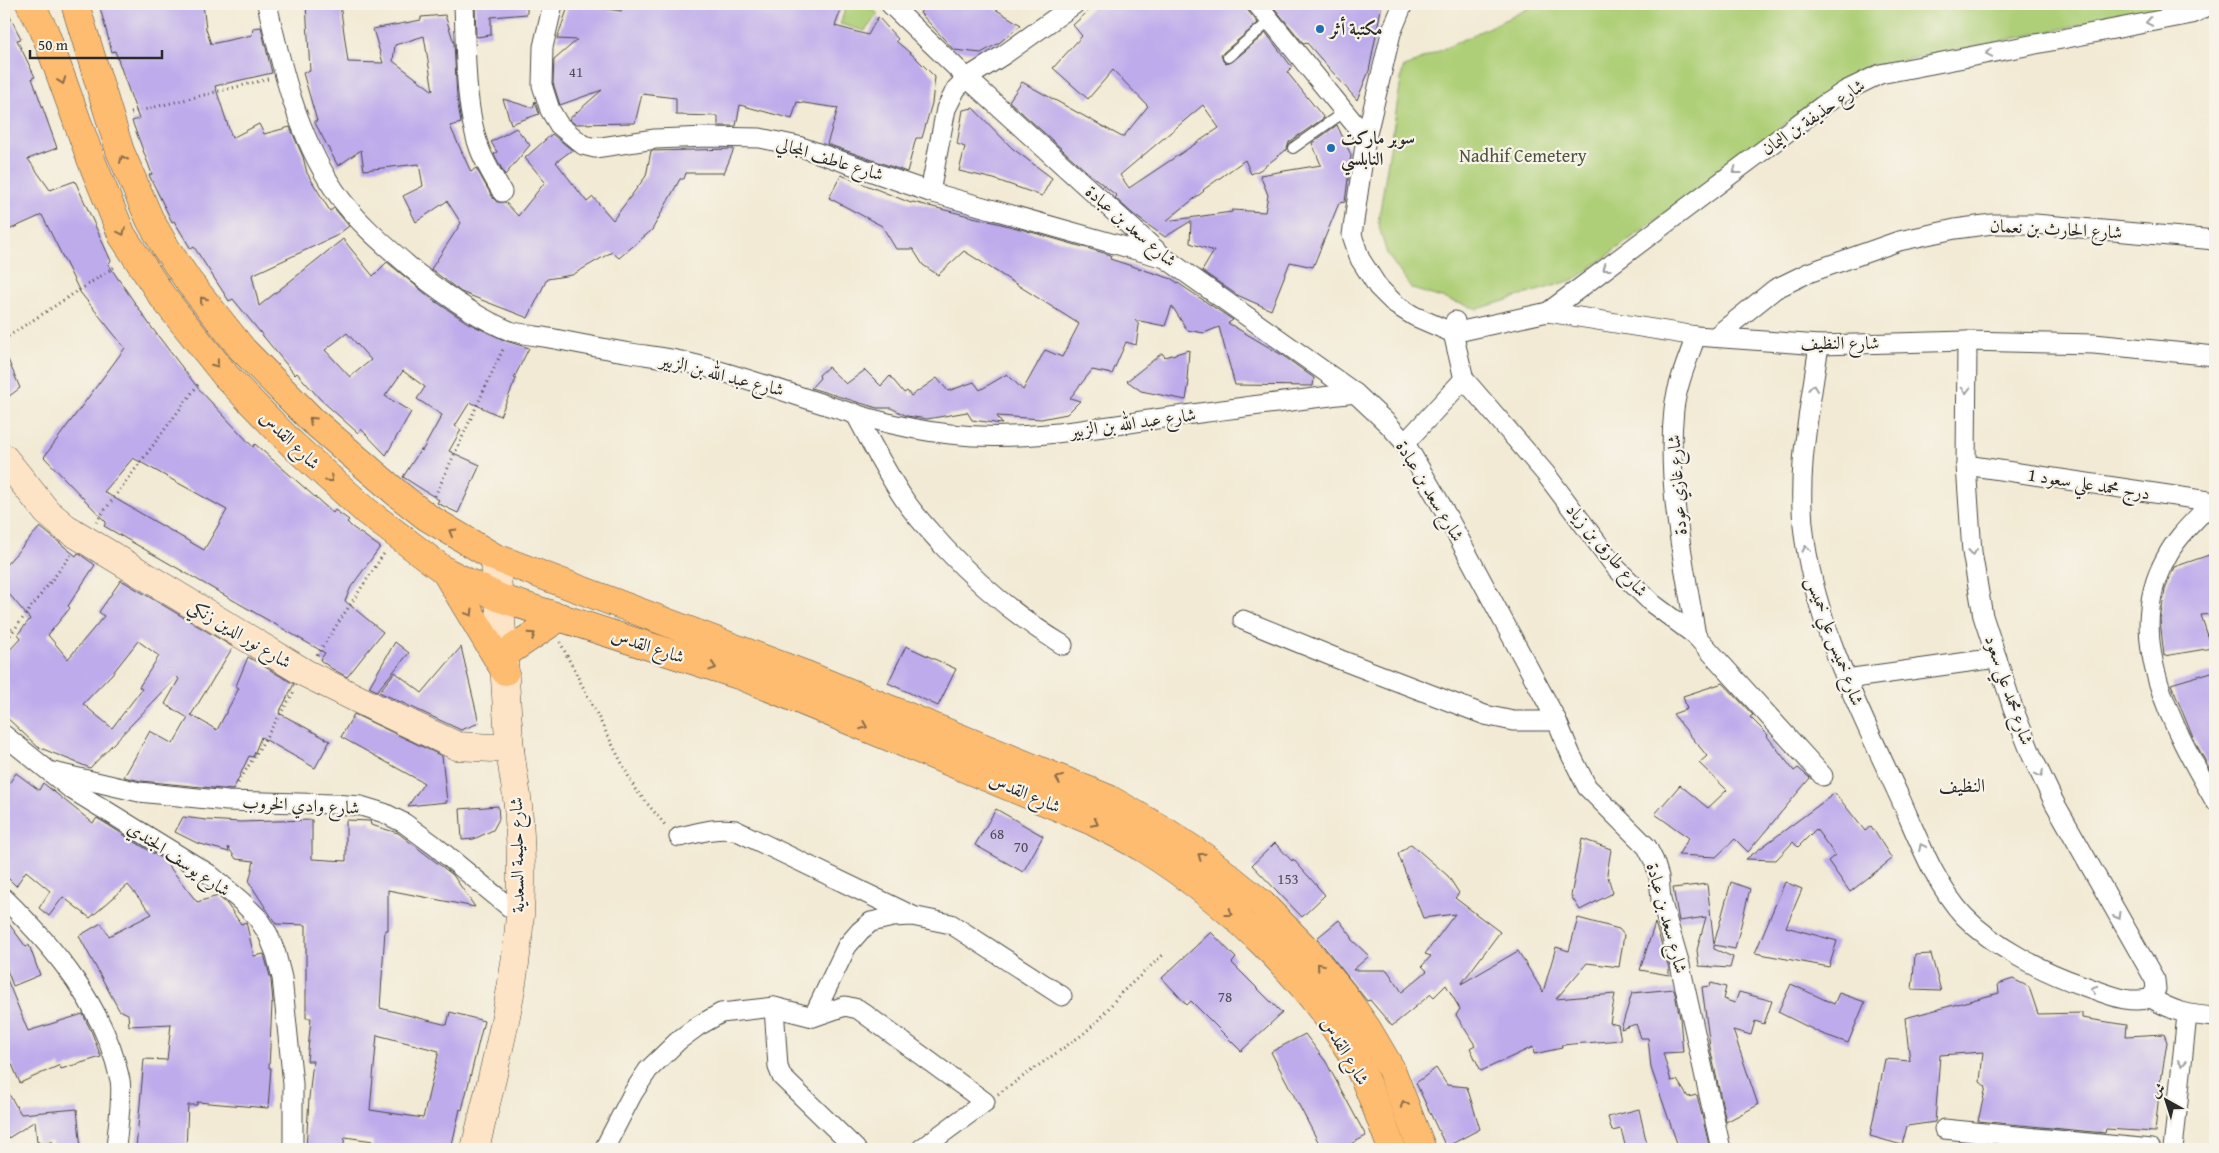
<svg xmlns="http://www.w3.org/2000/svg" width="2219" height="1153" viewBox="0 0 2219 1153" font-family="'Gentium Book Plus',Amiri,serif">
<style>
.green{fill:#aecf77;stroke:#6c7d51}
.building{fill:#bdabeb;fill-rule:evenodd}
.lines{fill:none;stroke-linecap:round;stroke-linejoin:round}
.lane-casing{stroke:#494844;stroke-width:12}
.street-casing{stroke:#494844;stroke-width:21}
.secondary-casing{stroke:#494844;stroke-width:29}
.highway-casing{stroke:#494844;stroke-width:29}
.path{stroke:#494844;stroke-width:3;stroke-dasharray:1 4;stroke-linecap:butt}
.lane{stroke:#fff;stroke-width:10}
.street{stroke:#fff;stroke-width:19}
.secondary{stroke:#fee4c6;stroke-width:28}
.highway{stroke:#fdbc70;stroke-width:28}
.oneway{stroke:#a0a0a0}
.oneway2{stroke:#8a6c4a}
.poi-dot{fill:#1f6fb2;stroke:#f7f3e8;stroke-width:2}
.labels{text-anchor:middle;stroke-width:4.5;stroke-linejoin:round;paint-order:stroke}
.number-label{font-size:15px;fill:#504b5b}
.poi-label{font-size:18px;font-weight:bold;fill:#2b2b2b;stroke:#f7f3e8;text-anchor:start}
.street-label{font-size:18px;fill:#2b2b2b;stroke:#f7f3e8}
.park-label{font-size:18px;fill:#4c543e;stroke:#f7f3e8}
.neighbourhood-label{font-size:19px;fill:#2b2b2b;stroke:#f7f3e8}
</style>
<rect width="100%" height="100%" fill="#f7f3e8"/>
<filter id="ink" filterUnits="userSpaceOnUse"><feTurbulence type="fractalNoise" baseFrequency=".02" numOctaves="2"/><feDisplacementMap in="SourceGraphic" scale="10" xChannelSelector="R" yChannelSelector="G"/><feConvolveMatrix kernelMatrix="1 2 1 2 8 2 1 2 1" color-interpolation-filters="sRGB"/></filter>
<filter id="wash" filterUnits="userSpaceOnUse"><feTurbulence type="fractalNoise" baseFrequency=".0096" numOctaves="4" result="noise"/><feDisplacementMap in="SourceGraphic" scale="20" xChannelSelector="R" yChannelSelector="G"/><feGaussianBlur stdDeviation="1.12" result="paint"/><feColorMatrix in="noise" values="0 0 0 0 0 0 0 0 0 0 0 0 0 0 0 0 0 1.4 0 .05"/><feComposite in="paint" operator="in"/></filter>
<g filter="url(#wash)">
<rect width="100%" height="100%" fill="#f2ead4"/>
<g class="green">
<path d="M847,4H867L878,14L865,31L840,24Z"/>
<path d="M1538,4H2187L1860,69L1576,279L1478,309L1412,289L1387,254L1378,223L1403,68Z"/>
</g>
<g id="blocks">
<g class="building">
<path d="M4,4L21,39L17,40L35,77L32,78L57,148L28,159L50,190L75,181L111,261L108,264L152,328L198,388L253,447L255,444L333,513L335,510L349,520L347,522L352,527L380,547L351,587L345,601L383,632L347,677L331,668L320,660L325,653L104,526L106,522L44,457L125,348L80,292L42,215L4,232ZM133,458L227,510L204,550L104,492Z"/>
<path d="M99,4H203L206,29L211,44L252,35L253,28L261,27L272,73L215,86L232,138L259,124L264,134L290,127L303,157L307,173L330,211L334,208L349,226L336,236L252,275L259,306L343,239L373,276L387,262L432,299L468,323L506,341L529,348L514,378L516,379L500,416L470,402L455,426L461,430L449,451L480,465L458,513L437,503L439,500L403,477L421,449L422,451L442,415L417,399L425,387L403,371L385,396L411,412L386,455L361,429L358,433L320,399L297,373L295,375L233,299L229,301L194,247L191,249L174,221L172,222L149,175L152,174L132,121L139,119L115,51L112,52ZM347,333L371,360L350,377L325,350Z"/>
<path d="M306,4H340L348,62L383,63L373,29L421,20V17L445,15L454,43L457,98L461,123L450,126L471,172L476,168L493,198L497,202H505L518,216L545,182L525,158L552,134L572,150L556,162L587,202L593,197L613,220L646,176L651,151L734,149L724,173H686L684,179H680L652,230L619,258L612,252L572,275L547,279L528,318L461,292L431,269L461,223L447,201L416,222L403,196L423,186L419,164L364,170L361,150L338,166L314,121H317L303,73L310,71ZM424,36L433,91L393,61L395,45Z"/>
<path d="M475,4H527V14L491,17V35L476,37Z"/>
<path d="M569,4L621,11L623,4H843L835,26L868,35L878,17L898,39L896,41L916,58L935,77L932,103L922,138H916L907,172L827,144L838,108L797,102L792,119L740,105L736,126H718V116L676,115V98L642,94L635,123L575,124L569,119L602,90L560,105L553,83L554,60L577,40L557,39Z"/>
<path d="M925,4H987L1021,25L999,43L981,53L954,50L920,13Z"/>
<path d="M1096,4H1246L1248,11L1258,23L1224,52L1221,55L1223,61L1226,64L1232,62L1266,33L1292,67L1287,72L1324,118L1289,142L1286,150L1260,170L1251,174L1245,160L1203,190L1204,191L1166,221L1232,212V210L1265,212L1268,195L1260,175L1321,165L1312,143L1337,125L1351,155L1345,202L1339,203L1313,267L1290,262L1271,310L1237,295L1202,271L1214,251L1190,243L1191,221L1165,237L1134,215L1115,198L1117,196L1086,171L1009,101L1022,82L1122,137L1124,136L1148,106L1113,70L1088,99L1053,68L1082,36L1073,25ZM1203,105L1219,128L1129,188L1120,175Z"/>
<path d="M1271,4H1382L1369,71L1357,100L1307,43L1304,44Z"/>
<path d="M503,99L533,108L535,101L539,114L511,124Z"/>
<path d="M973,108L1012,148L1052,178L1042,196L994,179L959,171L965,147L957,144L963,110Z"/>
<path d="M516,128L530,145L505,175L494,154L497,152L491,142Z"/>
<path d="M841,175L911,203L913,202L1017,228L1111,255L1110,259L1172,279L1233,320L1228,323L1282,355L1314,378L1313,386L1235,385L1219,327L1204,333L1187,330L1172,306L1165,326L1135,320L1139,325L1136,345L1126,342L1112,374L1092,370L1070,398L1080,401L1067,414L1041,419L997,416L1002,424L972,420L967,412L927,419L907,416L891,408H877L811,388L820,378L819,375L828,367L846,384L865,370L881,386L890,376L904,393L907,391L911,396L937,378L948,391L974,382L980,390L1007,374L1023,390L1045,350L1062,357L1079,324L964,251L938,275L923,265L913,249H896L882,226L829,198Z"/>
<path d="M4,350L20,388L4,400Z"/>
<path d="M1189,350L1187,380L1189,381L1186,400L1141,391L1127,381L1162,353L1165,357Z"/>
<path d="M40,527L76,556L78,553L95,565L68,606L70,608L48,635L68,659L104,616L99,612L121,580L233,647L191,715L217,730L239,688L236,686L248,657L294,684L279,713L330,741L315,768L261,737L253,757L249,756L233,790L141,781L124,777L150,731L173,744L188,718L165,704L179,679L177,677L90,768L38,747L4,715V656L21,638L18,634L30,619L4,588V567ZM138,641L159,656L139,687L142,689L112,728L83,704L112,674Z"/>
<path d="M2215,553V614L2201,615L2212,648L2164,656L2160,620L2165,590L2174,567Z"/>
<path d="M395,642L409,653L377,691L369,687Z"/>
<path d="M906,646L956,669L938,706L888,683Z"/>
<path d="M461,647L479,723L461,730L379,692L395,672L422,693Z"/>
<path d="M2215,671V779L2194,740L2171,684Z"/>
<path d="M1723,683L1753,715L1750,717L1768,735L1767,736L1794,771L1798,768L1810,778L1748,852L1735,839L1716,857L1678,855L1689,838L1655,814L1680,785L1708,808L1727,790L1699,763L1707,756L1673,714L1687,709L1683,696Z"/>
<path d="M354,714L442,756L447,802L408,806L424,783L341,737Z"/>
<path d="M16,773L39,790L43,783L93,823L97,818L164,860L197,902L218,896L227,904L241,924L246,922L254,956L264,954L271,980L273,1003H272L269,1068H271L268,1108L197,1102V1105H188L186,1149H136L144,1059L167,1060L171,1024L129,1026L128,1014L119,1010L79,936L101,923L109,936L152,914L128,885L90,918L63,897L49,916L39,908L50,891L26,871L16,886L4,874V791Z"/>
<path d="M1835,793L1865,831L1871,826L1892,859L1850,892L1828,861L1835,855L1816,829L1798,847L1793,842L1776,860L1746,859Z"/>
<path d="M498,806L499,819L493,830L474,839L462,840L460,809Z"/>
<path d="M996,809L1043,836L1023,872L975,845Z"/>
<path d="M183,817L206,820L240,822L312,820V859L346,861V820L370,821L371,825L398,833L453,875L475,907L388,890V930H385L380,1008L447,1025L450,1012L484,1021L462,1110L460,1109L451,1149H372L373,1141L345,1137L343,1149H306L309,1098L313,1061H307L311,1018H306V925L276,924L249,882L254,861L236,859L228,847L229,852L197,843L175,832ZM377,1035L439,1051L423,1118L370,1110Z"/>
<path d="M1582,839L1611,849L1607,874L1613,893L1580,910L1571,896Z"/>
<path d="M1275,843L1292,861L1293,859L1325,895L1302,917L1252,865Z"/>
<path d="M1411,844L1448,876L1459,893L1455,898L1500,932L1461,984L1518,951L1543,992L1556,947L1569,951L1578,918L1619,929L1624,935L1619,967L1587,963L1556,999L1615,994L1610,1023L1618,1025L1621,1040L1561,1045L1562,1048L1534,1054L1533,1047L1481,1071L1470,1048L1475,1045L1456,1015L1460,1009L1446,985L1434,997L1431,994L1392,1026L1370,1000L1367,1001L1317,938L1339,920L1352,937L1351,939L1369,956L1353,970H1387L1402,992L1427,971L1422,966L1431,956L1425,954L1455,914L1423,918L1398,854Z"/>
<path d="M1731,882L1750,889L1735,949L1714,945V949L1733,957L1730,968L1699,966L1697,950L1706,917L1679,921L1673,888L1707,884L1714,944Z"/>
<path d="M1785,882L1802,889L1786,927L1837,941L1829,967L1755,953Z"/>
<path d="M4,917L26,947L29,945L40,975L13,986L4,962Z"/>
<path d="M1655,923L1669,968V975L1640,970Z"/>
<path d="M1211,932L1236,958L1232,963L1282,1013L1241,1051L1191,1001L1187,1005L1162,978Z"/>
<path d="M1931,954L1941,991L1912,990L1915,955Z"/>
<path d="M4,972L28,1031L83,1014L92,1033L101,1057L61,1069L60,1065L20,1083L4,1046Z"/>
<path d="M2013,979L2029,987L2038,1014L2082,1013V1018L2127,1025L2126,1036L2164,1034L2167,1042L2162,1074H2161L2155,1132L2106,1129L2105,1133L1978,1121L1986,1087L1980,1082L1983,1052L1940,1055L1935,1122L1907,1126L1902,1145L1870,1136L1885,1059L1910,1061L1905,1018L1999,993L1998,984Z"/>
<path d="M1711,983L1726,987L1723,999L1735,1003L1739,992L1772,1001L1764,1024L1755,1021L1751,1035L1733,1030L1758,1105L1726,1122L1710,1047L1702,987L1710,986Z"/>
<path d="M1791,984L1834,1004L1839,993L1865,1002L1848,1043L1820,1033L1778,1012Z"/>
<path d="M1674,989L1680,1018L1683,1052L1663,1053L1671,1081L1677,1080L1688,1097L1697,1095L1710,1149H1679L1651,1068L1648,1038H1641L1636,1024L1621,1029L1632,993Z"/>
<path d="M1305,1034L1326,1062L1366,1136L1341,1149H1322L1271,1052Z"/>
<path d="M1436,1068L1447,1085L1467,1087L1480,1129L1446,1147L1416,1083Z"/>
<path d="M4,1086L21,1114L77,1109L81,1149H53L52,1141L37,1142L35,1121L4,1141Z"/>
<path d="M1639,1109L1648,1149H1626L1621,1129L1612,1131L1608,1117Z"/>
<path d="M1976,1143L2007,1146V1149H1975Z"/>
</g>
</g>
</g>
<g filter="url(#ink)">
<use href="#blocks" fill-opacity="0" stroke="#494844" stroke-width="1"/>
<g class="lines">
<defs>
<g id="lane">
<path d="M1228,57L1270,21"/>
<path d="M1293,148L1344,112"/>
</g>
<g id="street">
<path d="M267,4C282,69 297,134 335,191C357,223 388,248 417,273C445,295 477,318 510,331C524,335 540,336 555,339C580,344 606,349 631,353C650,356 670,358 689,363C776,383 860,425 950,434C1020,442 1088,429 1156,419C1222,410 1288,401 1355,393"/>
<path d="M464,4C466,50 464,107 480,150C486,165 494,178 502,192"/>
<path d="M553,4L543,47L542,85L550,110L559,125L583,145L595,148L655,139L707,137L760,138L798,146L930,192L1161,257"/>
<path d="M890,4L967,78L1165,258L1355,393L1388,424L1405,443L1440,503L1557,721L1571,755L1587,787L1647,847L1654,861L1659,877L1661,900L1680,965L1721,1149"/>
<path d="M1257,4L1366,138"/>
<path d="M1403,4L1391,33L1366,138L1352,235L1360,259L1378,287L1396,305L1414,316L1453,333"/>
<path d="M930,192L946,109L956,89L967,78L1005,54L1075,4"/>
<path d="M1548,312L1822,106L1845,91L1880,74L2192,14L2212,4"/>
<path d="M1455,321L1453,333L1464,379L1545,473L1617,569L1653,604L1696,636L1823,776"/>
<path d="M1453,333L1548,312L1696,336L1819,345L1967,341L2094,344L2215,356"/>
<path d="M1696,336C1688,359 1677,384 1674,409C1666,485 1684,562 1696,636"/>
<path d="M1715,337L1775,289L1808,273L1899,241L1955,229L1992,224H2035L2215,240"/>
<path d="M1819,345C1810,409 1795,476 1805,541C1818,631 1862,715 1900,798C1917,836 1935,885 1964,916C1994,947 2043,972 2084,986C2105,993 2128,1005 2151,998L2156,989L2155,980L2054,802L2032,756L2013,708L1983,616L1972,552L1966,465L1967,341"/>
<path d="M855,413C871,443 886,472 904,499C915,516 930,531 943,546C979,585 1018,618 1063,645"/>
<path d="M1405,443L1464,379"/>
<path d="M1966,465L2215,502"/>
<path d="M2212,502C2196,520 2177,536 2166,558C2121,638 2175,731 2215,801"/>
<path d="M1243,620L1341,660L1485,715L1513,721H1557"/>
<path d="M1846,679L1997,658"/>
<path d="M4,735L71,789L209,874L241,901L257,917L268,934L276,954L282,978L293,1084V1149"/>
<path d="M53,772L139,792L227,801L333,804L361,806L384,813L404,823L434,845L520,916"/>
<path d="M679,837C698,833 715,827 735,830L911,915"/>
<path d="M4,898C55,948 105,1008 120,1080C123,1095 117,1132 116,1149"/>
<path d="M2151,998C2174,1012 2189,1015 2215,1017"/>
<path d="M774,1007L778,1067L782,1077L856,1149"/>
<path d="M813,1017L845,1006L858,1009L985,1102L921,1149"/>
<path d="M1944,1129L2151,1149"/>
<path d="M604,1149L633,1093L648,1070L679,1040L698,1026L721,1013L774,1007L813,1017L847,946L860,931L871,922L893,917L912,916L951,924L1062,996"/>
<path d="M2173,1149L2187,1015"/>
</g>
<g id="secondary">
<path d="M4,458L47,512L66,528L305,673L380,710L457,746L510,749"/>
<path d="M475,1149C493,1073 515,994 520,915C522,879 521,842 518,806C516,787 512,768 510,749C504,685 504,621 494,557"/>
</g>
<g id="highway">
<path d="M30,4L44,30L92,162L122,235L162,296L226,376L292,444L366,511L445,571L500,598L744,677L1092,821C1110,831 1128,839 1146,850C1224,899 1308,978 1354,1058C1370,1086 1380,1119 1392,1149"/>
<path d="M75,4L120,151L150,220L166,248L189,282L243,350L312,420L399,495L427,517L494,557L804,674L1109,799L1168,833L1204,857L1262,904L1305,948L1343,994L1368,1030L1391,1069L1422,1149"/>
<path d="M445,571L505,671"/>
<path d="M505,654L560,617"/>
</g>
</defs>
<use href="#lane" class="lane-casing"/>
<use href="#street" class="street-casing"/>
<use href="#secondary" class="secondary-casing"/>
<use href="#highway" class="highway-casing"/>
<g class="path">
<path d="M131,113L268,79"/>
<path d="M4,339L116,266"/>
<path d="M435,496L504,347"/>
<path d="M96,522L200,382"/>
<path d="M4,621L13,632"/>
<path d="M560,642L635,789L666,826"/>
<path d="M4,643L71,555"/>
<path d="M317,655L385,552"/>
<path d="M238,783L295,690"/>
<path d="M998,1094L1082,1035L1100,1019L1120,994L1165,953"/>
</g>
<use href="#lane" class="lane"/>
<use href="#street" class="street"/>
<use href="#secondary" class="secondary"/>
<use href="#highway" class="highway"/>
</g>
<defs><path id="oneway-chevron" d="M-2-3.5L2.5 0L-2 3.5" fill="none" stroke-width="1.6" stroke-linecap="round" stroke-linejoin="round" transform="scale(1.25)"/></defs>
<g class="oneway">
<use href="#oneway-chevron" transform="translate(2149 22) rotate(169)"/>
<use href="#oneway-chevron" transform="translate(1989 53) rotate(169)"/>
<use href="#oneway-chevron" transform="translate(1736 171) rotate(143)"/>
<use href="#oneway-chevron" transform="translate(1606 268) rotate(143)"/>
<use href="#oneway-chevron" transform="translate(1813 388) rotate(-83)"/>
<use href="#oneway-chevron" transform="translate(1966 390) rotate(90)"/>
<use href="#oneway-chevron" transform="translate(1806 549) rotate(-100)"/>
<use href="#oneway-chevron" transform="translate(1973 552) rotate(83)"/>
<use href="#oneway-chevron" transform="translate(2040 774) rotate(65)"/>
<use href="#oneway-chevron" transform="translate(1922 847) rotate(-116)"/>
<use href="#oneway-chevron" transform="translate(2118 916) rotate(60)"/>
<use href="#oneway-chevron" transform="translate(2094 989) rotate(-161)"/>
<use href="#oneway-chevron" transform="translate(2182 1063) rotate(96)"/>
</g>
<g class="oneway2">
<use href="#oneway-chevron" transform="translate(62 81) rotate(70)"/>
<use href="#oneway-chevron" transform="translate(123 159) rotate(-114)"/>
<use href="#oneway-chevron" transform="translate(122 232) rotate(64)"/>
<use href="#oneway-chevron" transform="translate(203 300) rotate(-129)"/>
<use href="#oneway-chevron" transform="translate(216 364) rotate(51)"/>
<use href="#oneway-chevron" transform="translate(312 420) rotate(-137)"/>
<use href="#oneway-chevron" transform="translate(330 479) rotate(43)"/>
<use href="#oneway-chevron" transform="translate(452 532) rotate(-150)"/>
<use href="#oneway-chevron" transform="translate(470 613) rotate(59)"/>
<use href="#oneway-chevron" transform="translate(532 635) rotate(-34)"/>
<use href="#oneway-chevron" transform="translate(713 667) rotate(18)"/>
<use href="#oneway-chevron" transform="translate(864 726) rotate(22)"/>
<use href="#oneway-chevron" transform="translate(1059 779) rotate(-158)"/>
<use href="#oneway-chevron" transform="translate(1095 823) rotate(27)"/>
<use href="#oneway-chevron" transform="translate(1201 856) rotate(-145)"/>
<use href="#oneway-chevron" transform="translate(1229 913) rotate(38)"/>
<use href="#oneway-chevron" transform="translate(1320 966) rotate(-130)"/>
<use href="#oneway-chevron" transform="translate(1404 1104) rotate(-111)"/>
</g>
</g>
<g class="poi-dot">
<circle cx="1320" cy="29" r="5"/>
<circle cx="1331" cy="148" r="5"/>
</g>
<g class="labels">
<g class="number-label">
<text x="576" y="77">41</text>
<text x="997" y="839">68</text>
<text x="1021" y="852">70</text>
<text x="1288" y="884">153</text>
<text x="1225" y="1002">78</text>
</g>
<g class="poi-label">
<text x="1330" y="35">مكتبة أثر</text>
<text x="1341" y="144">سوبر ماركت<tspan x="1341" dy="21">النابلسي</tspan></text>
</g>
<g class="street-label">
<text transform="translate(1813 117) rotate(-34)" y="6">شارع حذيفة بن اليمان</text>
<text transform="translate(830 159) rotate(17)" y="6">شارع عاطف المجالي</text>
<text transform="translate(1131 226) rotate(41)" y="6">شارع سعد بن عبادة</text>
<text transform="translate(2056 229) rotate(3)" y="6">شارع الحارث بن نعمان</text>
<text x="1840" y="349">شارع النظيف</text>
<text transform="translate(722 375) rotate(14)" y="6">شارع عبد الله بن الزبير</text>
<text transform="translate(1133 423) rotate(-8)" y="6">شارع عبد الله بن الزبير</text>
<text transform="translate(290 440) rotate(44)" y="6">شارع القدس</text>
<text transform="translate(2089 484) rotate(9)" y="6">درج محمد علي سعود 1</text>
<text transform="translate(1677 485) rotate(-94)" y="6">شارع غازي عودة</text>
<text transform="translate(1430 491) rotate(59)" y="6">شارع سعد بن عبادة</text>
<text transform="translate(1607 550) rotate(50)" y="6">شارع طارق بن زياد</text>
<text transform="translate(240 634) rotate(31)" y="6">شارع نور الدين زنكي</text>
<text transform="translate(1835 641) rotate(70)" y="6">شارع خميس علي خميس</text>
<text transform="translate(648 646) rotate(18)" y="6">شارع القدس</text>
<text transform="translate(2009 690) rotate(71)" y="6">شارع محمد علي سعود</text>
<text transform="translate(1025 793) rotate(23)" y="6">شارع القدس</text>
<text transform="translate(301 805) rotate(3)" y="6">شارع وادي الخروب</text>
<text transform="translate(517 855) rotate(-91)" y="6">شارع حليمة السعدية</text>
<text transform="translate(179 859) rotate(34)" y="6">شارع يوسف الجندي</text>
<text transform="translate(1667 918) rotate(75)" y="6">شارع سعد بن عبادة</text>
<text transform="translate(1345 1051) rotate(59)" y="6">شارع القدس</text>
</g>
<g class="park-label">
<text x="1523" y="162">Nadhif Cemetery</text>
</g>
<g class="neighbourhood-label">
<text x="1962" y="792">النظيف</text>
</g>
</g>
<rect width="2219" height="1153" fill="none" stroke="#f7f3e8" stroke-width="20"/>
<g transform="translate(2166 1100) rotate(321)" stroke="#f7f3e8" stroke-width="4" paint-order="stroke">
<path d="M0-4L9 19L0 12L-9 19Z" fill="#2b2b2b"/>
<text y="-8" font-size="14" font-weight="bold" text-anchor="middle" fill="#2b2b2b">ش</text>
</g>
<path d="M30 50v8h132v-8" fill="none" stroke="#2b2b2b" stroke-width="2.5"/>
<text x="38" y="50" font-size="15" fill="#2b2b2b" stroke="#f7f3e8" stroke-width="4" paint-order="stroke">50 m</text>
</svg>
